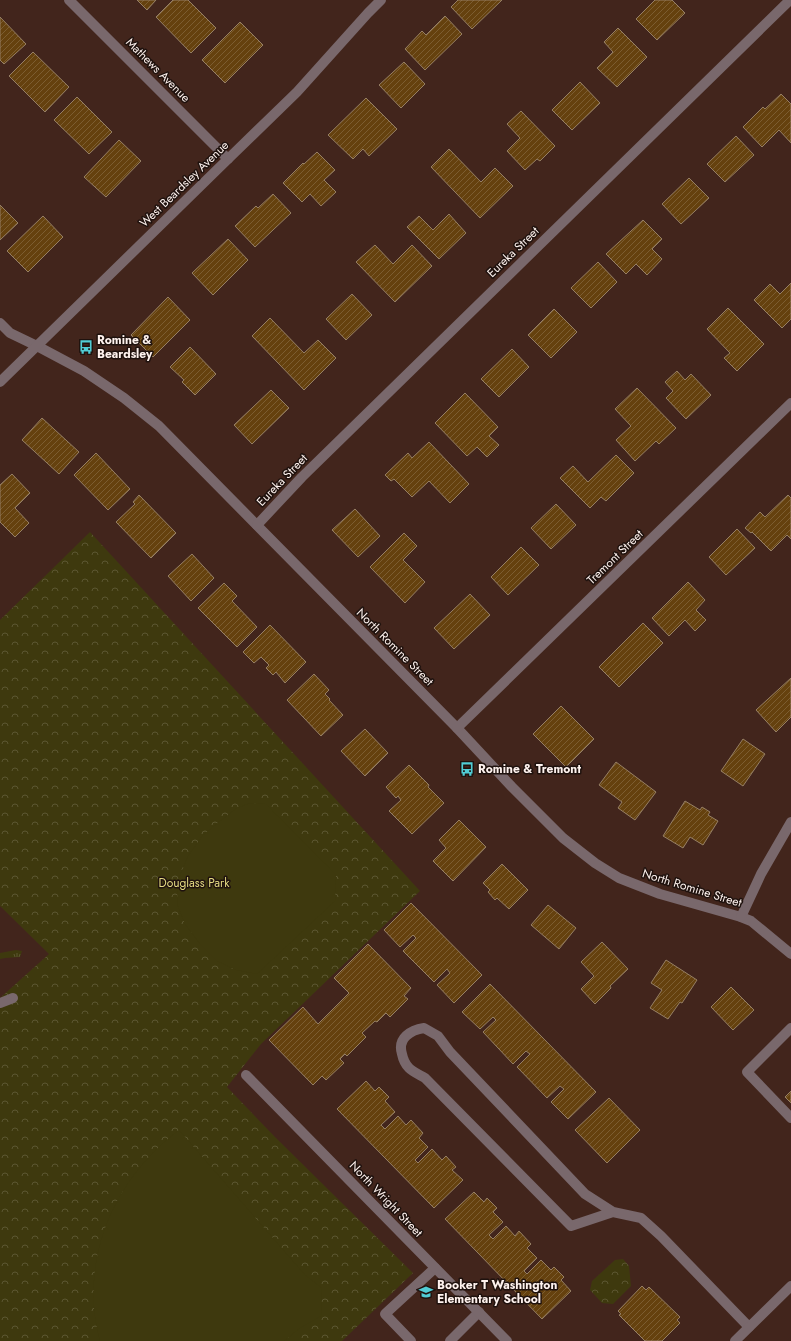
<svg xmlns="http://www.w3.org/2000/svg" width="791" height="1341" viewBox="0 0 791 1341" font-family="Jost,sans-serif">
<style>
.grass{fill:url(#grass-tufts)}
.park{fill:url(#park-crowns)}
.garden{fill:#3e390e}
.building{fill:url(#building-hatch);stroke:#967f64}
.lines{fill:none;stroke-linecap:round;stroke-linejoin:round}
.service{stroke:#79686c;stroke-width:10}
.minor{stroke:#79686c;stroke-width:10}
.labels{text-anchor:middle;stroke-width:3;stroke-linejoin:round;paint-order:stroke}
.street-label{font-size:12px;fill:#fef2ee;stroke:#1f120e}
.poi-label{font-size:12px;font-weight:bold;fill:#fef2ee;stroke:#1f120e;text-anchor:start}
.park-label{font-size:12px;fill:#e4da82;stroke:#1f120e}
</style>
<defs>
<pattern id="grass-tufts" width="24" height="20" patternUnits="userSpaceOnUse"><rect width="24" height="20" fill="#3e390e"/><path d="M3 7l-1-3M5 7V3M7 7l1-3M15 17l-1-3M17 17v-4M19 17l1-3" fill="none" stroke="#5b5631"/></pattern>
<pattern id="park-crowns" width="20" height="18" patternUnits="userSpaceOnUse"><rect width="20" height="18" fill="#3e390e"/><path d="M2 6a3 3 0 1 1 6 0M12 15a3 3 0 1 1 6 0" fill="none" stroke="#5b5631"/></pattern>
<pattern id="building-hatch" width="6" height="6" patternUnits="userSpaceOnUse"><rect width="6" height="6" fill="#65410e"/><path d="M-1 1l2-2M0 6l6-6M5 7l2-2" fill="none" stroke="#7c5d31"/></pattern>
</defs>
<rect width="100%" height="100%" fill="#42251c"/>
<path class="grass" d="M16,950L22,951L20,957L5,958L0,959V953Z"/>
<g class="park">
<path d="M90,532L420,891L261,1044L227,1087L275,1137L413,1273L342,1341H0V998L49,954L0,906V620Z"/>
<path d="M623,1259L629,1266L631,1286L613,1304L602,1303L590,1290L592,1281L615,1260Z"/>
</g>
<g class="garden">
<path d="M250,803L266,804L336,875L335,901L257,974L236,970L217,961L200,944L185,924L177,904L178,880L188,856L203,835L220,821L237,808Z"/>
<path d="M179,1130L305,1275L322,1288L321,1316L300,1328L284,1341H100C97,1330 95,1319 94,1308C89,1237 123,1172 179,1130Z"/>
</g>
<g class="building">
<path d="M137,0H156L147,10Z"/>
<path d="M173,0H188L216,28L191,53L156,17Z"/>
<path d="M458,0H502L472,29L451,7Z"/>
<path d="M655,0H672L685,13L657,40L636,19Z"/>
<path d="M445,16L462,34L425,70L405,49L422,31L426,35Z"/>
<path d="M0,17L26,44L4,64L0,60Z"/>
<path d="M240,22L263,45L225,83L202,60Z"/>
<path d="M618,28L647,57L617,87L597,68L613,52L604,42Z"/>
<path d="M33,52L69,87L45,112L9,76Z"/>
<path d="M404,62L425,84L401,108L379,85Z"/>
<path d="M580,82L600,103L572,130L552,110Z"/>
<path d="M781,94L791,104V143L779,130L762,147L743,127L763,107L765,109Z"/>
<path d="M77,97L112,132L89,154L54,120Z"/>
<path d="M366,98L397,129L369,156L363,149L353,159L328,135Z"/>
<path d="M521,111L555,146L540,161L537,159L525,170L507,151L520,138L507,124Z"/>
<path d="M736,136L754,155L725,182L707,164Z"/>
<path d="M119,140L141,161L106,197L84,177Z"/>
<path d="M449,149L481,182L495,168L513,186L480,218L431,167Z"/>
<path d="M317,152L335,170L324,180L336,192L321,206L310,194L302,202L283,183L303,163L304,164Z"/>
<path d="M689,178L709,198L681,224L662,204Z"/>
<path d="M273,194L291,213L255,247L235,226L256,206L258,208Z"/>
<path d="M0,205L18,223L0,240Z"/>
<path d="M449,214L466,233L439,259L407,227L419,216L433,230Z"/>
<path d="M43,216L63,237L28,272L7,251Z"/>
<path d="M643,220L662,239L652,249L662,259L647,275L636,264L626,274L606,254Z"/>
<path d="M228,239L248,260L213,295L192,273Z"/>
<path d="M375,245L393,264L412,245L432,266L395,302L356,262Z"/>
<path d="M598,262L617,282L591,308L571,288Z"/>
<path d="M791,283V319L782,328L754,300L770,284L780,294Z"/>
<path d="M352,294L372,315L346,340L326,319Z"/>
<path d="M168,297L190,320L153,357L131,335Z"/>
<path d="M728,308L764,344L737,371L724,358L730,353L707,329Z"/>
<path d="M554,309L577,332L551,358L528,335Z"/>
<path d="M270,318L304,353L318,340L336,358L304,390L252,336Z"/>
<path d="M190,347L216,374L195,395L182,382L184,380L170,367Z"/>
<path d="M512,349L529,367L499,397L481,379Z"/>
<path d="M677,371L685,380L691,374L711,395L686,419L666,398L673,391L665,382Z"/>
<path d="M637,388L676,428L659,444L656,441L635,461L616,440L631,426L615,409Z"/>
<path d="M271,390L289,408L252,444L234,425Z"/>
<path d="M465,393L498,427L489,436L499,445L487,457L477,447L467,456L435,423Z"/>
<path d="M42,418L79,452L59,474L22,440Z"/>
<path d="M429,442L469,484L450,503L429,481L412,497L394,479L391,481L385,475L408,453L412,458Z"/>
<path d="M96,453L130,489L108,510L74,475Z"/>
<path d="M616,455L634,473L606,501L601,497L590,508L560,478L573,466L588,482Z"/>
<path d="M12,474L30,493L15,508L29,523L15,537L0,522V485Z"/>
<path d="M139,495L176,533L151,558L116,522L135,504L133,502Z"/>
<path d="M788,495L791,498V539L787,535L771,551L752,532L751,533L745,528L760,512L765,517Z"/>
<path d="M556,504L576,525L551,549L531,528Z"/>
<path d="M355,509L380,536L358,557L332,530Z"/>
<path d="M737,529L755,548L726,575L709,557Z"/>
<path d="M404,533L417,546L403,560L425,582L405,603L370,567Z"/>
<path d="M521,547L539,565L508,595L491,577Z"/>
<path d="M192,554L214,578L191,601L168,576Z"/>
<path d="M688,582L705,600L696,610L706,620L695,631L685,620L669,636L652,618Z"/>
<path d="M224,583L237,596L232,601L257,627L237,647L198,608Z"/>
<path d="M470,594L490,615L454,649L434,628Z"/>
<path d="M643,623L663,643L619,687L599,667Z"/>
<path d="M270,625L306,662L285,683L276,672L273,675L266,668L269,665L261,657L254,663L243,652Z"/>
<path d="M314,674L329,690L325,694L330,699L329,700L343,715L321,736L287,700Z"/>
<path d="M791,678V717L776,732L756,710Z"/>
<path d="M561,706L594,739L566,767L533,734Z"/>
<path d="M365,729L388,753L365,776L341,751Z"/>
<path d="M743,739L765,754L743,786L721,771Z"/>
<path d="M616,762L656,792L635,820L618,808L622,802L599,785Z"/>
<path d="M409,765L429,785L428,787L444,803L412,834L389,811L401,800L398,796L396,798L386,787Z"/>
<path d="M685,801L700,810L702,807L710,812L708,815L718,821L703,845L690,837L683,848L663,836Z"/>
<path d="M459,820L486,847L453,881L433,861L446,848L439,840Z"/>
<path d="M502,864L528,890L509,909L497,898L495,900L488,892L490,890L483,883Z"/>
<path d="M411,903L482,975L454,1003L437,985L450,973L447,969L434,982L403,951L416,938L413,935L400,947L384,930Z"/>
<path d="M548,905L576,928L559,949L531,925Z"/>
<path d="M602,942L628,969L610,986L611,988L595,1004L581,989L594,976L581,962Z"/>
<path d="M368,944L411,988L404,996L408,999L390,1017L386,1013L377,1022L375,1021L362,1033L366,1037L347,1056L345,1054L340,1059L344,1063L326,1080L322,1076L313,1085L269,1040L303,1007L318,1024L349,993L334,978Z"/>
<path d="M666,960L697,980L682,1003L680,1002L668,1019L650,1008L662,990L651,983Z"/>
<path d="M490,984L596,1092L568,1119L551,1102L564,1089L560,1086L547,1098L517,1067L530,1054L526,1051L513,1064L483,1032L496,1020L493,1017L480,1029L462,1012Z"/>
<path d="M731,987L754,1010L733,1030L711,1007Z"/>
<path d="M366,1081L375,1091L379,1087L389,1097L385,1101L395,1112L381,1125L385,1129L398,1116L406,1125L411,1120L423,1133L419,1138L428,1147L415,1160L418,1163L432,1149L442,1160L446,1156L456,1167L452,1170L463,1180L434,1208L337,1109Z"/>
<path d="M791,1091V1103L785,1097Z"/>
<path d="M609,1098L640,1130L607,1163L575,1130Z"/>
<path d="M474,1192L484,1202L487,1198L497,1208L493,1212L503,1222L489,1235L493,1239L506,1226L515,1236L519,1231L531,1244L527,1248L537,1258L524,1271L527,1274L541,1260L551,1270L554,1267L564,1277L561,1280L571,1291L542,1319L445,1219Z"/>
<path d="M642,1286L646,1290L649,1287L680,1317L677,1320L680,1323L662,1341H645L619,1315L621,1314L618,1311Z"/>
</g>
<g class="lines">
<g class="service">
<path d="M791,1028L747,1072L791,1118"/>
<path d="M613,1212L571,1226L425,1078C420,1075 413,1072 409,1068C405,1064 403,1059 402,1054C397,1038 411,1030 424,1028L438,1036L450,1052L585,1194L613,1212L641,1218L661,1236L749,1327"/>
<path d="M411,1341L385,1314L435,1268"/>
<path d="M450,1341L479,1312"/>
</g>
<g class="minor">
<path d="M69,0L228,159"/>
<path d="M0,323L10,333L37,346L84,371L124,398L159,426L457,728L512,787L563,838L595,863L619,878L660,894L741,917L751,921L791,954"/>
<path d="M0,382L228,159L297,92L368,13L381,0"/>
<path d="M257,525L302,477L790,0"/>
<path d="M457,728L791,403"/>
<path d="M741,917L761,874L791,822"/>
<path d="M0,1003L13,998"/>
<path d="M246,1075L507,1341"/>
<path d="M735,1341L791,1286"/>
</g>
</g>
<defs>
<symbol id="bus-bare" viewBox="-9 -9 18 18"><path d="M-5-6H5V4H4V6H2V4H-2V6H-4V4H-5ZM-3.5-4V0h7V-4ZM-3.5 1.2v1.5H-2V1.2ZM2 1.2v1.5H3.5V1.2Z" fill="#51ccd4" stroke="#1f120e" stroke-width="2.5" paint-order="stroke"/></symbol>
<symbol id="school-bare" viewBox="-9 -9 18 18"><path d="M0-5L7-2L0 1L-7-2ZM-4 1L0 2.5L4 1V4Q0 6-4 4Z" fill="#51ccd4" stroke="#1f120e" stroke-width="2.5" paint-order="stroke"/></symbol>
</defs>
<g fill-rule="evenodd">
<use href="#bus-bare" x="76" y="337" width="20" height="20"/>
<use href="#bus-bare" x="457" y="759" width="20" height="20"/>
<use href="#school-bare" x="416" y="1282" width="20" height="20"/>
</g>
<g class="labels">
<g class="street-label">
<text transform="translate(158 70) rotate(45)" y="4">Mathews Avenue</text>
<text transform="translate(184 184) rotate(-44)" y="4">West Beardsley Avenue</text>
<text transform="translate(513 252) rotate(-44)" y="4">Eureka Street</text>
<text transform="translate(282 480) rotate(-46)" y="4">Eureka Street</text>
<text transform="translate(615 557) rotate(-44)" y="4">Tremont Street</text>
<text transform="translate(395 647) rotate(45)" y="4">North Romine Street</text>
<text transform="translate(692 888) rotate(17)" y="4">North Romine Street</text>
<text transform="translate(386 1199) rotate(46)" y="4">North Wright Street</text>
</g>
<g class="poi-label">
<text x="97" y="344">Romine &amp;<tspan x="97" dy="14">Beardsley</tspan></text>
<text x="478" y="773">Romine &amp; Tremont</text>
<text x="437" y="1289">Booker T Washington<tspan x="437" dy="14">Elementary School</tspan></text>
</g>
<g class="park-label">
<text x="194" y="887">Douglass Park</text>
</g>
</g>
</svg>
